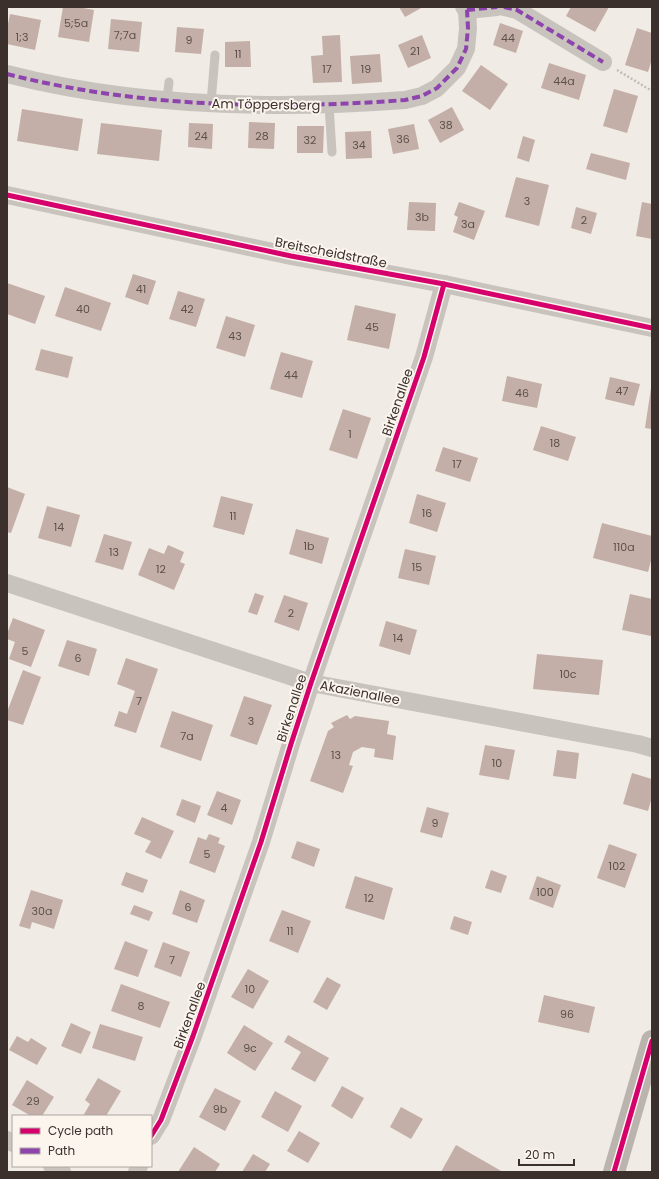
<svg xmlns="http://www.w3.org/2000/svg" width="659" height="1179" viewBox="0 0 659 1179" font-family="Poppins,sans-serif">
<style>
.building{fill:#c3afa7}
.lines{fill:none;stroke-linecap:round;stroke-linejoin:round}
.path{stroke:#c2bbb6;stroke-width:2.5;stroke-dasharray:2 2;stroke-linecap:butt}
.lane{stroke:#c9c3be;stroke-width:9}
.street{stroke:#c9c3be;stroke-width:18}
.secondary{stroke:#bab3ae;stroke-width:22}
.quiet{stroke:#8e44ad;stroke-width:4;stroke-dasharray:8 4;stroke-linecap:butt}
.cycleway-casing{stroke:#fbf5ee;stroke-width:8}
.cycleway{stroke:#d6006c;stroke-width:5}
.labels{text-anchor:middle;stroke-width:4;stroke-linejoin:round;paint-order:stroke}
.number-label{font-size:11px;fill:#5d504a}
.street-label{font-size:13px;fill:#3b302b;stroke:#fbf5ee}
</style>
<rect width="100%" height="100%" fill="#f0ebe5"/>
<g class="building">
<path d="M63,7H78L94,10L89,42L58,37Z"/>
<path d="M399,7H423L405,17Z"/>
<path d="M571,7H609L595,32L566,16Z"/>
<path d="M10,14L41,20L35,50L7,44V29Z"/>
<path d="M111,19L142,22L139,52L108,49Z"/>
<path d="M500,23L523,31L516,53L493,45Z"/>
<path d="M177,27L204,29L201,54L175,52Z"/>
<path d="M637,28L652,33V59L648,72L625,65Z"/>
<path d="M340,35L342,82L313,83L311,56L323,55L322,36Z"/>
<path d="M422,35L431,58L408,68L398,45Z"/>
<path d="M250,41L251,67H225V42Z"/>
<path d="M380,54L382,82L352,84L350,56Z"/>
<path d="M549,63L586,75L579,100L541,88Z"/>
<path d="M481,65L508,84L490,110L462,91Z"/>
<path d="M614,89L638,96L627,133L603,126Z"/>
<path d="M452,107L464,130L440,143L428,120Z"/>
<path d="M22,109L83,119L78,151L17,141Z"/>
<path d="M249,122L275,123L274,149L248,148Z"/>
<path d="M101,123L162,130L159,161L97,154Z"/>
<path d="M189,123L213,124L212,149L188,147Z"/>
<path d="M414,124L419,149L393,154L388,129Z"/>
<path d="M297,126H324L323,153H297Z"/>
<path d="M371,131L372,158L346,159L345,132Z"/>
<path d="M523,136L535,140L529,162L517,158Z"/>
<path d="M591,153L630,163L626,180L586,169Z"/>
<path d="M516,177L549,185L539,226L505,217Z"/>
<path d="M409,202L436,203L435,231L407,230Z"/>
<path d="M459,202L485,211L474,240L453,232L458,217L454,215Z"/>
<path d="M642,202L652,204V239L636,236Z"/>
<path d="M576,207L597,213L591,234L571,228Z"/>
<path d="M133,274L156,281L148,305L125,297Z"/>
<path d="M7,283L45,296L35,324L7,314Z"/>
<path d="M65,287L111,303L101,331L55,316Z"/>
<path d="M178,291L205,299L196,327L169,319Z"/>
<path d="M355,305L396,314L389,349L347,340Z"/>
<path d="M226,316L255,325L245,357L216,348Z"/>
<path d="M41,349L73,357L68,378L35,370Z"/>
<path d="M281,352L313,361L302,398L270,389Z"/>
<path d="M507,376L542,384L537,408L502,401Z"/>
<path d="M610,377L640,384L634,406L605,399Z"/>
<path d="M651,388H652V429L645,428Z"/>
<path d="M343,409L371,418L357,459L329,450Z"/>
<path d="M541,426L576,437L568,461L533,450Z"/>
<path d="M443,447L478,458L470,482L435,471Z"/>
<path d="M7,487L25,494L11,533L7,532Z"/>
<path d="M417,494L446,503L437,532L409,523Z"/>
<path d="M221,496L253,504L244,535L213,527Z"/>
<path d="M47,506L80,515L71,547L38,538Z"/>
<path d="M602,523L652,536V557L648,572L593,558Z"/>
<path d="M296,529L329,538L322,564L289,554Z"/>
<path d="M104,534L132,542L123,570L95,562Z"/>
<path d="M168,545L184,552L180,562L185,564L174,590L138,575L149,548L164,554Z"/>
<path d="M405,549L436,556L429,585L398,578Z"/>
<path d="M255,593L264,596L257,615L248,612Z"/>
<path d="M630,594L652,599V631L651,636L622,630Z"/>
<path d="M284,595L308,603L299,631L274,622Z"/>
<path d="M13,618L45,630L31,667L9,659L15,642L7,639V634Z"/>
<path d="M386,621L417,630L410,655L379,646Z"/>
<path d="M67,640L97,649L89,676L58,666Z"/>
<path d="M537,654L603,660L599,695L533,689Z"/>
<path d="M126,658L158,669L136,733L114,726L119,711L127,714L135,691L117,684Z"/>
<path d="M23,670L41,677L23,725L7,720V712Z"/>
<path d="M244,696L272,705L257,745L230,736Z"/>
<path d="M172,711L213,725L201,761L160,747Z"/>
<path d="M347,715L350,719L355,716L389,721L387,734L396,736L393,760L374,757L375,749L362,747L353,752L349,765L353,766L343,793L310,781L328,731L334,727L331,723Z"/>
<path d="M485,745L515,750L509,780L479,775Z"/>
<path d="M557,750L579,753L576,779L553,776Z"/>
<path d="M632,773L652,779V797L648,811L623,804Z"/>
<path d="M217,791L241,800L232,825L207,815Z"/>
<path d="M182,799L201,806L195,823L176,815Z"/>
<path d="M427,807L449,813L442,838L420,832Z"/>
<path d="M142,817L174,831L161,859L145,852L151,841L134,834Z"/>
<path d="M209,834L220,838L218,843L225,846L215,873L189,863L198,837L206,840Z"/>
<path d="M297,841L320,849L314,867L291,858Z"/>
<path d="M609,844L637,854L625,888L597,878Z"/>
<path d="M491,870L507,876L501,893L485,888Z"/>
<path d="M126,872L148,880L143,893L121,885Z"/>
<path d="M355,876L393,888L384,920L345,908Z"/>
<path d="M537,876L561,885L553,908L529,899Z"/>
<path d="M31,890L63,900L54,929L32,922L30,929L19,926Z"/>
<path d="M180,890L205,900L197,923L172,914Z"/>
<path d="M134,905L153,912L149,921L130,914Z"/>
<path d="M282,910L311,921L298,953L269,941Z"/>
<path d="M454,916L472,922L468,935L450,929Z"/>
<path d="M125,941L148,950L138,977L114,969Z"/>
<path d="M163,942L190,952L181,977L154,967Z"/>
<path d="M248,969L269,981L253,1009L231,997Z"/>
<path d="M327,977L341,985L327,1010L313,1002Z"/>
<path d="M121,984L170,1002L160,1028L111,1011Z"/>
<path d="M544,995L595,1007L589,1033L538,1022Z"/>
<path d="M71,1023L91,1032L81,1054L61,1046Z"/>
<path d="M100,1024L143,1037L135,1061L92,1048Z"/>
<path d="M244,1025L273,1043L255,1071L227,1053Z"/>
<path d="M288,1035L329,1058L315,1082L291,1069L301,1052L284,1042Z"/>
<path d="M17,1036L28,1042L31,1038L47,1048L37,1065L9,1050Z"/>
<path d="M98,1078L121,1091L106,1116H83L90,1104L85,1100Z"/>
<path d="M27,1080L54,1097L42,1116H31L12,1105Z"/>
<path d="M342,1086L364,1098L352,1119L331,1106Z"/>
<path d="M215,1088L241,1101L225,1131L199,1117Z"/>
<path d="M275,1091L302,1106L288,1132L261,1117Z"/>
<path d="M401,1107L423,1119L411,1139L390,1127Z"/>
<path d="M299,1131L320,1143L308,1163L287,1151Z"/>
<path d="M456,1145L503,1172H441Z"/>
<path d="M194,1147L220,1164L215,1172H178Z"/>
<path d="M253,1154L270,1164L265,1172H242Z"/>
</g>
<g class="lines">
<path class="path" d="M617,70L652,91"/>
<g class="lane">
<path d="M167,100L169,82"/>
<path d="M211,103L215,55"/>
<path d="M329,105L332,152"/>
</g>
<g class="street">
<path d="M504,7L517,10L603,62"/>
<path d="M467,10L497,7"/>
<path d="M7,74C136,107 273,110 405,100L422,96L437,88L457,68L466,49L468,28L467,10L464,7"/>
<path d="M7,195L291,256L444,284L652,328"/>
<path d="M7,583L311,683L638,744L652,748"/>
<path d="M151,1136L161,1120L193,1036L261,842L291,744L311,683L424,357L444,284"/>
<path d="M7,1140L13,1143"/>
<path d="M52,1166L62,1172"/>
<path d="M137,1172L139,1166"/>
</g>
<path class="secondary" d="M614,1172L652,1041"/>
<g class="quiet">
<path d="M504,7L517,10L603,62"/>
<path d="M467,10L497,7"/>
<path d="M7,74C136,107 273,110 405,100L422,96L437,88L457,68L466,49L468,28L467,10L464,7"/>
</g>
<defs>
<g id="cycleway">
<path d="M7,195L291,256L444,284L652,328"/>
<path d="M151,1136L161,1120L193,1036L261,842L291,744L311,683L424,357L444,284"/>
<path d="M614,1172L652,1041"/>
</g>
</defs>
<use href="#cycleway" class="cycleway-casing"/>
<use href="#cycleway" class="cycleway"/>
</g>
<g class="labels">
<g class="number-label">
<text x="76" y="27">5;5a</text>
<text x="125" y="39">7;7a</text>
<text x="22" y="41">1;3</text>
<text x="508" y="42">44</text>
<text x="189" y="44">9</text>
<text x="415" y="55">21</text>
<text x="238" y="58">11</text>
<text x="327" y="73">17</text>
<text x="366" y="73">19</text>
<text x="564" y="85">44a</text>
<text x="446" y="129">38</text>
<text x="201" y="140">24</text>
<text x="262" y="140">28</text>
<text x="403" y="143">36</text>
<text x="310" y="144">32</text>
<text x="359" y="149">34</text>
<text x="527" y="205">3</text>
<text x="422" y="221">3b</text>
<text x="584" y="224">2</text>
<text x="468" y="228">3a</text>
<text x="141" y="293">41</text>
<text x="83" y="313">40</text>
<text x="187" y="313">42</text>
<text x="372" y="331">45</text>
<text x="235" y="340">43</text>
<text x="291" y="379">44</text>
<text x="622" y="395">47</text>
<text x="522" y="397">46</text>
<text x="350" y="438">1</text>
<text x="555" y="447">18</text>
<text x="457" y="468">17</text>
<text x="427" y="517">16</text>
<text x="233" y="520">11</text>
<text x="59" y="531">14</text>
<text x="309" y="550">1b</text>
<text x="624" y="551">110a</text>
<text x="114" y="556">13</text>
<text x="417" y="571">15</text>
<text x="161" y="573">12</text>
<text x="291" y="617">2</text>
<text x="398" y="642">14</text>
<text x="25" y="655">5</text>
<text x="78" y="662">6</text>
<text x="568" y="678">10c</text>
<text x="139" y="705">7</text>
<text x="251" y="725">3</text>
<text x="187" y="740">7a</text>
<text x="336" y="759">13</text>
<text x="497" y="767">10</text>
<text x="224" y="812">4</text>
<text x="435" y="827">9</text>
<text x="207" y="858">5</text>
<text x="617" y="870">102</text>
<text x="545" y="896">100</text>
<text x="369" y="902">12</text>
<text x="188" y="911">6</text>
<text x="42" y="915">30a</text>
<text x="290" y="935">11</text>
<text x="172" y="964">7</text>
<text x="250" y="993">10</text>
<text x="141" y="1010">8</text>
<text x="567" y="1018">96</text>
<text x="250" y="1052">9c</text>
<text x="33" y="1105">29</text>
<text x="220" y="1113">9b</text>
</g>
<g class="street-label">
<text transform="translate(266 104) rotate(1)" y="5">Am Töppersberg</text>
<text transform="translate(331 252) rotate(11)" y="5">Breitscheidstraße</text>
<text transform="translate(397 402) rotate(-71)" y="5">Birkenallee</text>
<text transform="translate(360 692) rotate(11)" y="5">Akazienallee</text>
<text transform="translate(291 708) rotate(-72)" y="5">Birkenallee</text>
<text transform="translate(189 1015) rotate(-70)" y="5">Birkenallee</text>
</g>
</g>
<rect width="659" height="1179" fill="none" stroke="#3b302b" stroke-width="16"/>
<rect x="12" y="1115" width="140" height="52" fill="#fbf5ee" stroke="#aea6a0"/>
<rect x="20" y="1128" width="20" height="6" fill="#d6006c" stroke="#aea6a0"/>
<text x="48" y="1135" font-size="12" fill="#3b302b">Cycle path</text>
<rect x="20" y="1148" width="20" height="6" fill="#8e44ad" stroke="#aea6a0"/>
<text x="48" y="1155" font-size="12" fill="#3b302b">Path</text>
<path d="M519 1159v6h55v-6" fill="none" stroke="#3b302b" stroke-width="2"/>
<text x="525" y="1159" font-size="12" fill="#3b302b" stroke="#fbf5ee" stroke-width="3" paint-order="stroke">20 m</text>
</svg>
